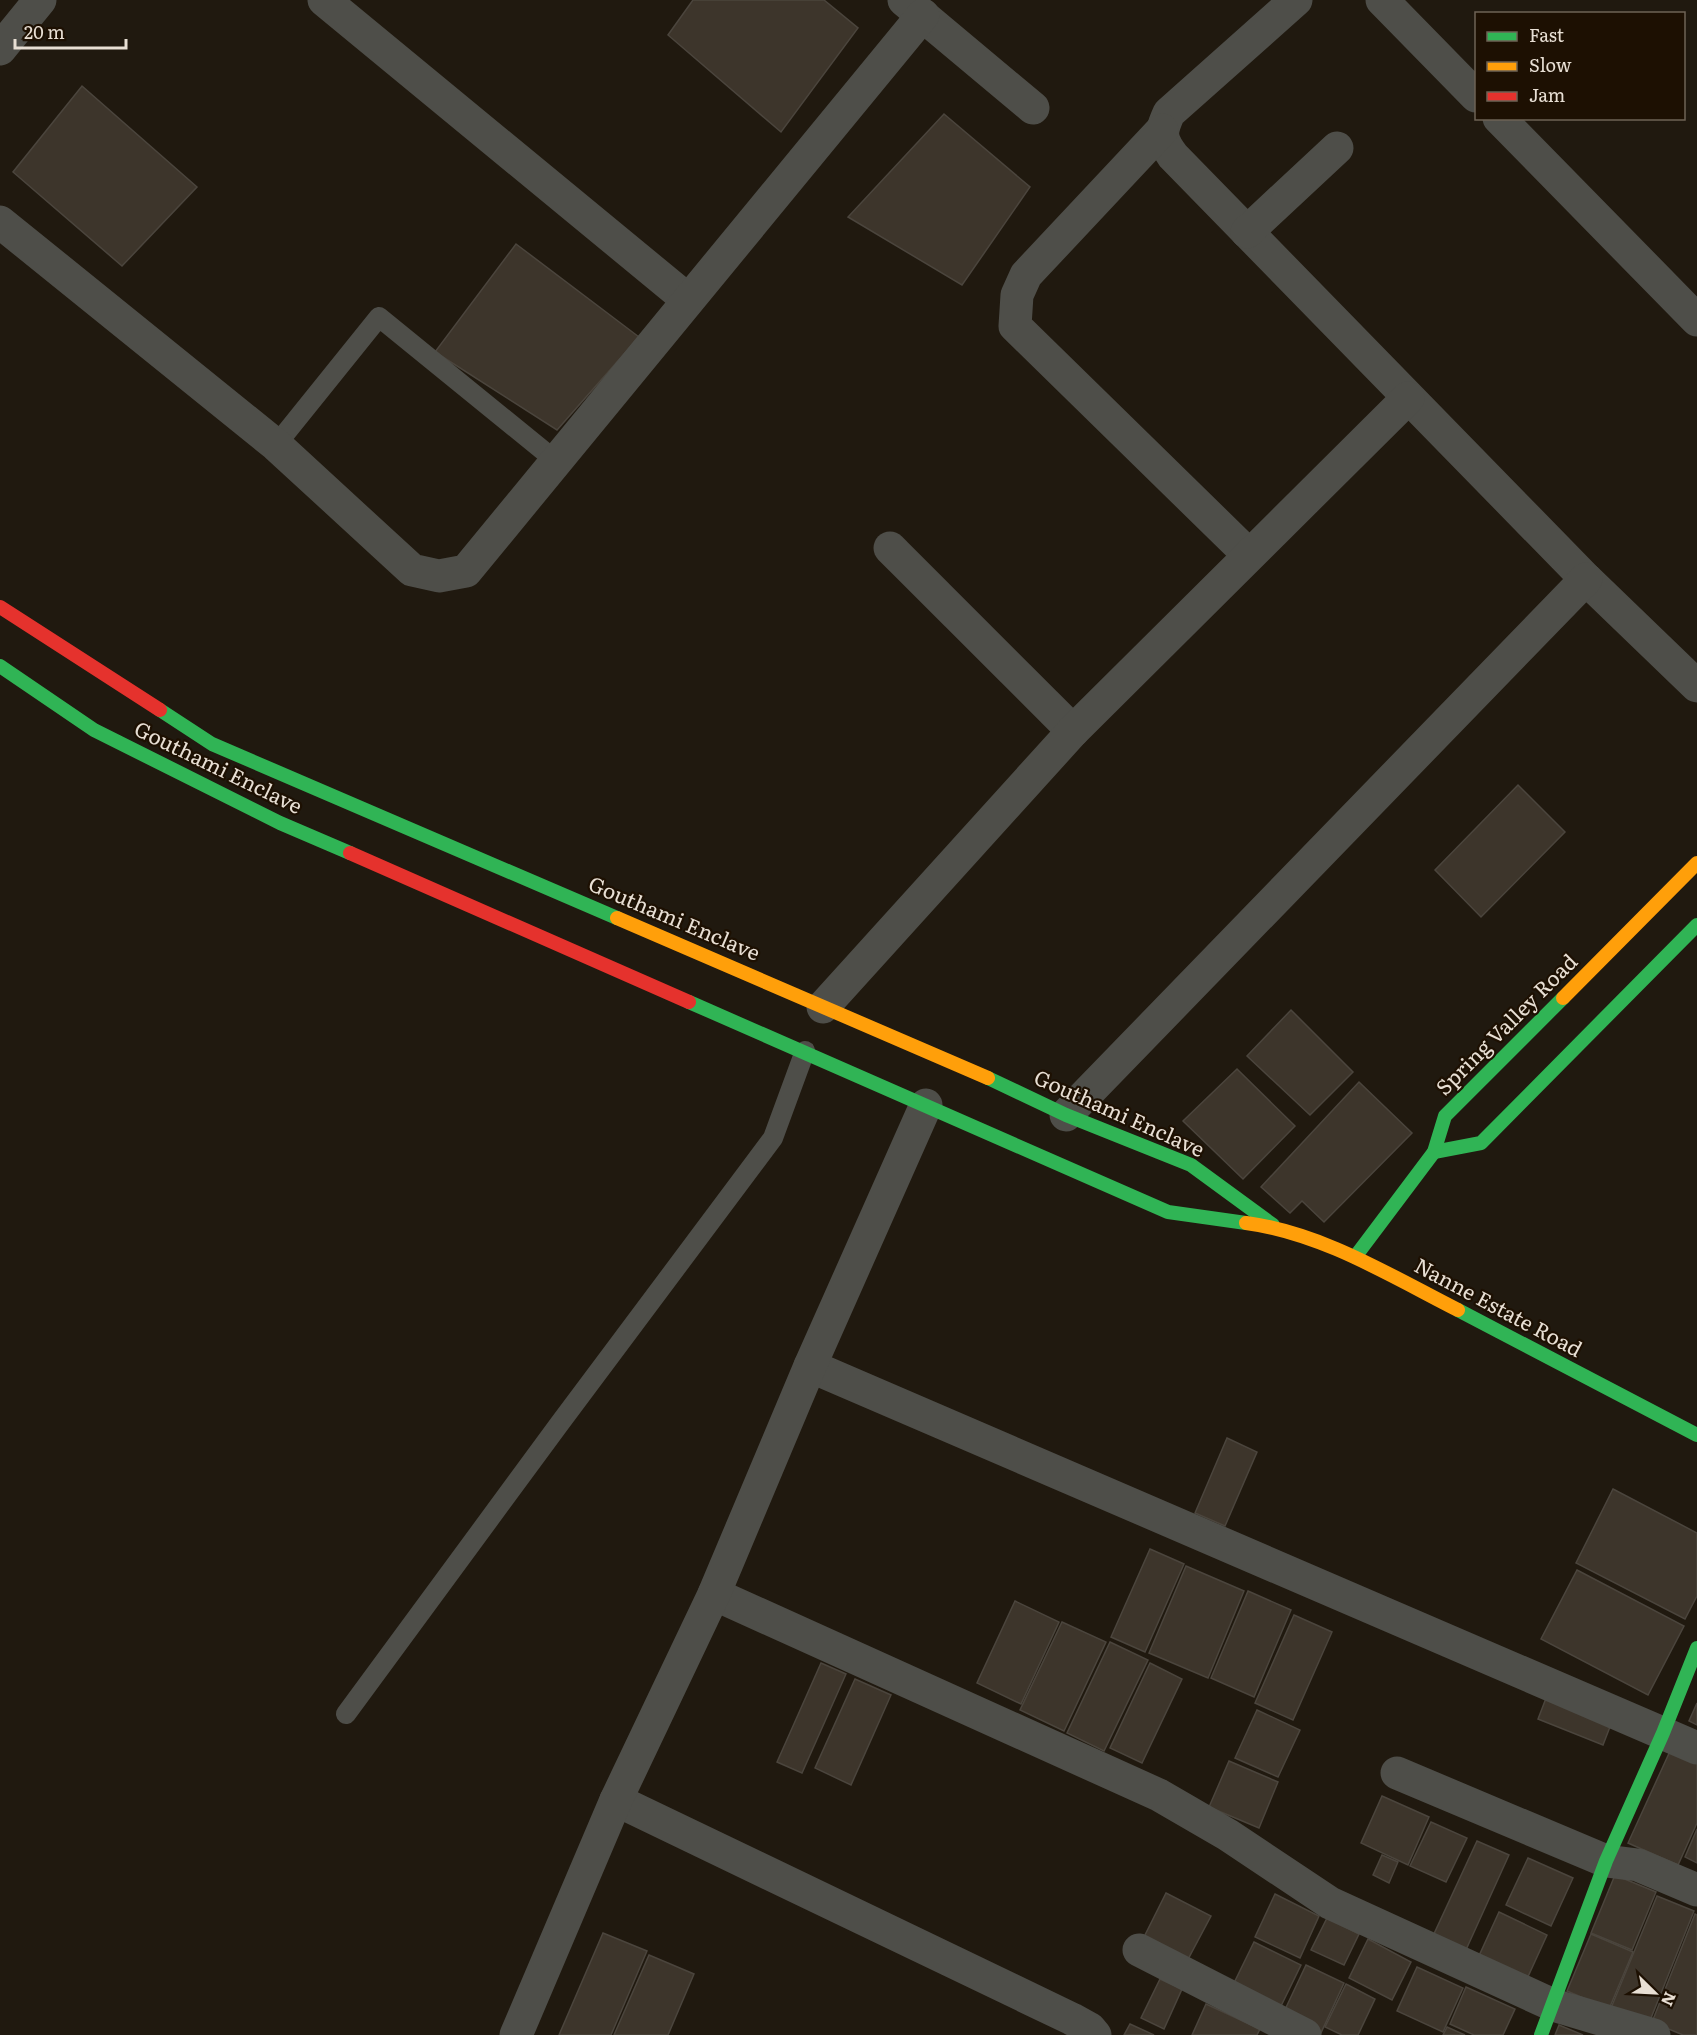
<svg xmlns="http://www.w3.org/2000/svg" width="1697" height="2035" viewBox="0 0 1697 2035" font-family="Literata,serif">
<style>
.building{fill:#3d352b;stroke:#4b453d;stroke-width:1.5}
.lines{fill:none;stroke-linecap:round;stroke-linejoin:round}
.lane{stroke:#4e4e49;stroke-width:20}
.street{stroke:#4e4e49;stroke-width:33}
.fast{stroke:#30b455;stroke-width:14}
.slow{stroke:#ff9f0a;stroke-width:14}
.jam{stroke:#e5322d;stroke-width:14}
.labels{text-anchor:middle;stroke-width:4.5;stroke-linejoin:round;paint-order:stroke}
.street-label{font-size:21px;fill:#e8dfd4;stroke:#1d1002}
</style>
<rect width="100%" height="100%" fill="#20190f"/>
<g class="building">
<path d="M693,0H824L858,28L781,132L668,35Z"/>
<path d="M82,86L197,187L122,266L13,172Z"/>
<path d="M944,114L1030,187L962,285L848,217Z"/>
<path d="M516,244L639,337L557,430L435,352Z"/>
<path d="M1518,785L1565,832L1481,917L1435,870Z"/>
<path d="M1291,1010L1353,1072L1310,1115L1247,1056Z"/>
<path d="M1237,1069L1295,1126L1243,1179L1183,1121Z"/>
<path d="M1359,1082L1412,1133L1324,1222L1302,1201L1290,1213L1261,1187Z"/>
<path d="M1227,1438L1257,1452L1225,1526L1195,1513Z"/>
<path d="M1613,1489L1697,1533V1596L1685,1619L1576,1563Z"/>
<path d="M1150,1549L1184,1564L1145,1652L1111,1637Z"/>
<path d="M1186,1566L1244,1591L1208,1678L1149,1653Z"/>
<path d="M1577,1570L1684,1626L1648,1695L1541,1639Z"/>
<path d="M1248,1591L1291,1610L1254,1697L1211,1678Z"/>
<path d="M1015,1601L1059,1622L1021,1704L977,1683Z"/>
<path d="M1294,1615L1332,1632L1293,1720L1255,1703Z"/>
<path d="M1062,1622L1106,1642L1064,1731L1020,1710Z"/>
<path d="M1110,1642L1148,1660L1104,1751L1067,1733Z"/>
<path d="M821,1663L846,1674L802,1773L777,1762Z"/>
<path d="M1150,1663L1182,1679L1142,1763L1110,1748Z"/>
<path d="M855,1679L891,1695L851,1785L815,1768Z"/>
<path d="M1548,1693L1613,1719L1603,1745L1538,1719Z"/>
<path d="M1697,1703V1725L1689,1721Z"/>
<path d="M1257,1710L1300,1730L1278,1777L1235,1758Z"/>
<path d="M1671,1749L1697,1761V1823L1678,1865L1628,1843Z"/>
<path d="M1229,1761L1278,1782L1259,1828L1209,1807Z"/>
<path d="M1382,1796L1429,1817L1408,1865L1361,1843Z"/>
<path d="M1431,1822L1467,1838L1446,1882L1410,1866Z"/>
<path d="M1697,1829V1863L1685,1857Z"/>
<path d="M1477,1841L1509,1855L1465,1952L1433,1936Z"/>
<path d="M1382,1855L1398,1862L1389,1883L1373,1875Z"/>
<path d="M1528,1858L1573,1878L1551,1926L1506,1905Z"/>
<path d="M1615,1875L1656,1892L1632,1950L1591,1933Z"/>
<path d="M1166,1893L1211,1916L1186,1963L1142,1941Z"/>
<path d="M1275,1894L1319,1916L1300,1958L1255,1937Z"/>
<path d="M1657,1896L1694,1911L1649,2023L1611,2008Z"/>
<path d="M1499,1912L1547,1935L1526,1981L1478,1958Z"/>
<path d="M1695,1914L1697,1915V2035H1683L1652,2022Z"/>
<path d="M1327,1918L1359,1934L1344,1965L1311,1950Z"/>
<path d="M603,1933L647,1951L611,2035H559Z"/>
<path d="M1591,1934L1633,1952L1609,2009L1567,1991Z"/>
<path d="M1368,1939L1411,1962L1392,2000L1349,1978Z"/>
<path d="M1254,1942L1301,1965L1281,2006L1234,1983Z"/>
<path d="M649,1955L694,1974L668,2035H614Z"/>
<path d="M1306,1965L1344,1983L1320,2035L1281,2018Z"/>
<path d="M1417,1967L1463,1988L1443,2032L1397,2011Z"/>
<path d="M1160,1979L1182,1989L1164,2029L1141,2018Z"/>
<path d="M1346,1984L1375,1999L1358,2035H1342L1325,2027Z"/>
<path d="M1466,1987L1515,2009L1503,2035H1474L1450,2024Z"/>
<path d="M1206,2004L1260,2029L1257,2035H1192Z"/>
<path d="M1130,2024L1154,2035H1124Z"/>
<path d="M1559,2025L1583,2035H1555Z"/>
<path d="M1447,2027L1465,2035H1443Z"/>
</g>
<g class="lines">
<g class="lane">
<path d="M276,445L379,317L556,461"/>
<path d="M346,1714L560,1423L773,1138L805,1051"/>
</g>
<g class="street">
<path d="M324,0L688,300"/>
<path d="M904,0L1033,108"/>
<path d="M1296,0L1169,113C1160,133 1160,138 1173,156L1586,579L1697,686"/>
<path d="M1382,0L1476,96"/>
<path d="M0,49L40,0"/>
<path d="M1499,118L1697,320"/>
<path d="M1162,130L1026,275L1017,295L1015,326L1249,555"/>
<path d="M0,222L276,445L412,570L439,576L466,571L923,15"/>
<path d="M1247,232L1337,148"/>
<path d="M890,548L1073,731"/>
<path d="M823,1007L1073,731L1408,398"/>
<path d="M1066,1115L1586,579"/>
<path d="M810,1366L1697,1748"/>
<path d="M714,1594L1159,1795L1228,1835L1330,1903L1553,2005L1654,2035"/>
<path d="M1397,1773L1606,1861L1638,1865L1697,1890"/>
<path d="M616,1800L1072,2019L1090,2029L1095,2035"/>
<path d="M1139,1950L1305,2035"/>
<path d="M516,2035L616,1800L714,1594L810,1366L926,1105"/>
</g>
<g class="fast">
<path d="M0,666L94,730L280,823L350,853"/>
<path d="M160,710L212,744L617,918"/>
<path d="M689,1002L1168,1212L1246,1223"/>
<path d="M988,1078L1066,1115L1191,1165L1273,1225"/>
<path d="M1434,1152L1481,1143L1697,925"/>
<path d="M1355,1257L1434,1152L1445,1116L1563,998"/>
<path d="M1458,1310L1697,1435"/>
<path d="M1541,2035L1606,1861L1663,1733L1697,1648"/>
</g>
<g class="slow">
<path d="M617,918L988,1078"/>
<path d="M1563,998L1697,863"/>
<path d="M1246,1223C1322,1233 1391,1276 1458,1310"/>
</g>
<g class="jam">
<path d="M0,607L160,710"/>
<path d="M350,853L689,1002"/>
</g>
</g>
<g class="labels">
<g class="street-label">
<text transform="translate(218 768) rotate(26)" y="7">Gouthami Enclave</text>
<text transform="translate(674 919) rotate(23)" y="7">Gouthami Enclave</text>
<text transform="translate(1507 1025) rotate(-45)" y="7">Spring Valley Road</text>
<text transform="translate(1119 1114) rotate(24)" y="7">Gouthami Enclave</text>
<text transform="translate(1498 1308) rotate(28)" y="7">Nanne Estate Road</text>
</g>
</g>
<rect x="1475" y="12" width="210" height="108" fill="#1d1002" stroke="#6e6356" stroke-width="1.5"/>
<rect x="1487" y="32" width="30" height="9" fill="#30b455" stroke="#6e6356" stroke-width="1.5"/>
<text x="1529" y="42" font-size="18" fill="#e8dfd4">Fast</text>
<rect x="1487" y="62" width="30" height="9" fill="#ff9f0a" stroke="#6e6356" stroke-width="1.5"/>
<text x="1529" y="72" font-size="18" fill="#e8dfd4">Slow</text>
<rect x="1487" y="92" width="30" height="9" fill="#e5322d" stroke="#6e6356" stroke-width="1.5"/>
<text x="1529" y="102" font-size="18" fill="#e8dfd4">Jam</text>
<g transform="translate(1655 1993) rotate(114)" stroke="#1d1002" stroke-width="4.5" paint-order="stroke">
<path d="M0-4.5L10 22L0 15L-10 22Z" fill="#e8dfd4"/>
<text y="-9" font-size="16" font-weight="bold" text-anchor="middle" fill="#e8dfd4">N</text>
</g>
<path d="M15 39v9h111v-9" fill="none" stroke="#e8dfd4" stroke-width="3"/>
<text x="24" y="39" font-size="18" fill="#e8dfd4" stroke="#1d1002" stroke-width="4.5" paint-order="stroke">20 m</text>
</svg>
